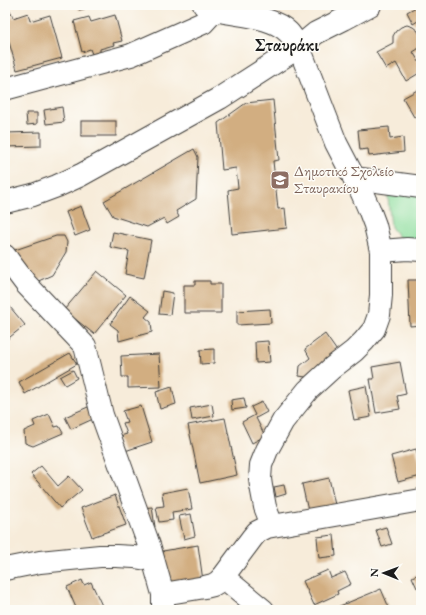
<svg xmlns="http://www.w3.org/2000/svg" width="426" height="615" viewBox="0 0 426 615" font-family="'EB Garamond',serif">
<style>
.green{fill:#8dde9e;stroke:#547d5d}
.building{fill:#d2ae81}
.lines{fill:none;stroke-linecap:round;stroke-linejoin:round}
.street-casing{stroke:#3d3b38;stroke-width:24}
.street{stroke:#fff;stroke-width:22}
.labels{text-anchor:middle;stroke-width:3;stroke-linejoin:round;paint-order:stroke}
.education-label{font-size:15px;fill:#785e54;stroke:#fdfcf7;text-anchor:start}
.quarter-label{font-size:17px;font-weight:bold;fill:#1c1c1c;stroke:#fdfcf7}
</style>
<rect width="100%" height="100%" fill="#fdfcf7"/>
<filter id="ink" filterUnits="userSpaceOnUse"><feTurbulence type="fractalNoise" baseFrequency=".025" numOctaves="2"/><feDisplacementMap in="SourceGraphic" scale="8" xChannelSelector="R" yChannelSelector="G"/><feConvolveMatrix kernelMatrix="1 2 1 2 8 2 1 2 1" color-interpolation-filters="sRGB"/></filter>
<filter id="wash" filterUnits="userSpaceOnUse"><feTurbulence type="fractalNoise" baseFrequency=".012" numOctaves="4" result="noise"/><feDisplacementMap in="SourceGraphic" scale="16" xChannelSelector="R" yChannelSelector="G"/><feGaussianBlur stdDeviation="0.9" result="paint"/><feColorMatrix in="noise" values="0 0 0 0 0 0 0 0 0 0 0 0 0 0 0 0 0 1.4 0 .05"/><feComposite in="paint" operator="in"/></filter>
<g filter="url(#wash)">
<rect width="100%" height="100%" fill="#f7ecda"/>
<path class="green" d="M387,188L421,193V246H406L391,227Z"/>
<g id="blocks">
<g class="building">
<path d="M78,5H96V6L79,10Z"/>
<path d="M418,6L421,11V19L413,24L407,12Z"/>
<path d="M11,12L13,18L28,13L30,21L50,15L62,58L17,70L5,28V14Z"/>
<path d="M115,15L122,41L113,43L114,45L100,49V52L92,54L90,49L82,52L74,21L89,17L91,22Z"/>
<path d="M407,25L413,27L418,31L421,37L420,43L418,49L413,52L421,65V72L406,81L396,63L386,69L376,52L393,43V36L396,31L401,27Z"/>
<path d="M421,88V113L414,117L403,98Z"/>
<path d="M273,100L279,160L273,161L278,209L285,208L287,228L232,234L228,190L238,188L236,168L222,170L218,123L246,103Z"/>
<path d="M62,107L64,122L46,124L44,110Z"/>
<path d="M26,113H37V124L27,125Z"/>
<rect x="81" y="121" width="35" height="15"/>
<path d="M389,127L390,139L403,137L404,152L369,156L368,149L360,150L358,130Z"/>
<path d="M41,132V146L5,147V133Z"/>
<path d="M194,149L198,157L196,199L176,211L179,217L167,224L164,218L147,227L113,216L104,201Z"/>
<path d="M81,206L90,230L75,236L66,212Z"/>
<path d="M113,232L151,240L144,278L125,274L129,251L110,247Z"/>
<path d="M56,236H64L67,242L66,252L52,275L34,283L12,251Z"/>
<path d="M97,271L126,295L94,334L64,310Z"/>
<path d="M408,280H421V325L410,326Z"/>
<path d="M195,281H210V284H221V313H184V285H195Z"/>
<path d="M162,291L173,293L170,315L159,314Z"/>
<path d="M130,296L150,311L145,317L151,322L152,332L119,341L118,330L110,324Z"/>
<path d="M5,301L25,325L5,341Z"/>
<path d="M270,309L271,323L237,325V311Z"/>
<path d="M325,334L341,357L312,378L299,376L300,366L310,358L305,349Z"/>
<path d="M268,341L270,362L256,363L255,342Z"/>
<path d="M214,349V363L201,364L200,350Z"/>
<path d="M70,353L77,364L25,394L19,382Z"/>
<path d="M159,354L161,387L128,388V377H122L121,356Z"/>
<path d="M400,362L406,394L397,396L400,409L376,413L370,379H374L372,367Z"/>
<path d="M73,370L77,378L65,385L60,377Z"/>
<path d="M366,386L371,417L354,420L348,390Z"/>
<path d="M172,387L176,404L160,409L156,392Z"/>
<path d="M244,398L246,408L232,410L231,400Z"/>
<path d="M262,402L267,412L256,418L265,436L252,443L242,422L255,415L251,407Z"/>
<path d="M212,404L214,416L192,420L190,408Z"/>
<path d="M141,406L152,442L122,452L117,437L127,434L123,423L127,422L123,411Z"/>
<path d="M88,407L93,419L71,429L65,417Z"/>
<path d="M49,414L55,427L59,426L63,433L33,446L25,443L24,431L35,426L33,421Z"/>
<path d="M225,418L237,475L200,483L188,425Z"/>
<path d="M416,449L421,468V476L398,482L391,456Z"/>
<path d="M41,466L58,486L69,476L82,490L60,508L31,474Z"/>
<path d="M329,478L335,505L308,511L302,484Z"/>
<path d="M284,485L286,494L276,497L274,487Z"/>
<path d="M188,488L192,509L172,512L173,520L159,522L156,507L164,506L162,493Z"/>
<path d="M115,495L126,525L92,537L81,508Z"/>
<path d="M152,507L155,527L146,529L142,508Z"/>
<path d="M191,514L195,536L184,539L179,516Z"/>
<path d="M386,527L392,544L382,547L376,530Z"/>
<path d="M334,535L336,556L319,558L317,537Z"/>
<path d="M198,545L203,581L168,586L163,551Z"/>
<path d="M328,570L331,578L345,572L351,584L337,591L338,594L314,605L303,581Z"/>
<path d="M421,573V587L417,588L412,577Z"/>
<path d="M82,580L84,585L91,582L104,610H77L67,587Z"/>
<path d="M381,589L390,610H330Z"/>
</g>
</g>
</g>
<g filter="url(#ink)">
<use href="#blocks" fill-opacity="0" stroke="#3d3b38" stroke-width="1"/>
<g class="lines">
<defs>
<g id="street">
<path d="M204,5C208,7 212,9 216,10C237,16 271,15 288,32C292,36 295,42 299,47L336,143L362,193L369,209L375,225L381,251V295L379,315L374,329L364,341L354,351L332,368L308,390L283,421L267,450L261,465L260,479L261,486L265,507L272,525"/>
<path d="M5,89L131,55L203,23L215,10"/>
<path d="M354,178L421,187"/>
<path d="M5,202L33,195L57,186L81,175L220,98L299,47L316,33L344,19L370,5"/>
<path d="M381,251L407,249L421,250"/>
<path d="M5,256L26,284L85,346L102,415L150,548L163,594V610"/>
<path d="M5,569L40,562L100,556H116L134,557L153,560"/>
<path d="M223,577L263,610"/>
<path d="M163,594L205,587L213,585L218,582L223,577L252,538L257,532L267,527L421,500"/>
</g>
</defs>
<use href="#street" class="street-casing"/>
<use href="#street" class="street"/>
</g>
</g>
<defs>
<symbol id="school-square" viewBox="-11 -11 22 22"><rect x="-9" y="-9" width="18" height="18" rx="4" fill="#8d6e63" stroke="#fdfcf7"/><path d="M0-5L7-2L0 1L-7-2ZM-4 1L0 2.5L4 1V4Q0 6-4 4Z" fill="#fff"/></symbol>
</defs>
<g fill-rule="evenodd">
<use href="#school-square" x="269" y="169" width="22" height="22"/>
</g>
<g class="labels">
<g class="education-label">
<text x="294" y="176">Δημοτικό Σχολείο<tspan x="294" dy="17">Σταυρακίου</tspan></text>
</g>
<g class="quarter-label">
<text x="287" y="51">Σταυράκι</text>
</g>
</g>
<rect width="426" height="615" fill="none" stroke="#fdfcf7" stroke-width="20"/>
<g transform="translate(384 573) rotate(271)" stroke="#fdfcf7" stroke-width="3" paint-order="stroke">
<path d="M0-3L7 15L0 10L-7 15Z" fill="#1c1c1c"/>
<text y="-6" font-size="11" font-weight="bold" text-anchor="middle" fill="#1c1c1c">N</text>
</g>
</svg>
